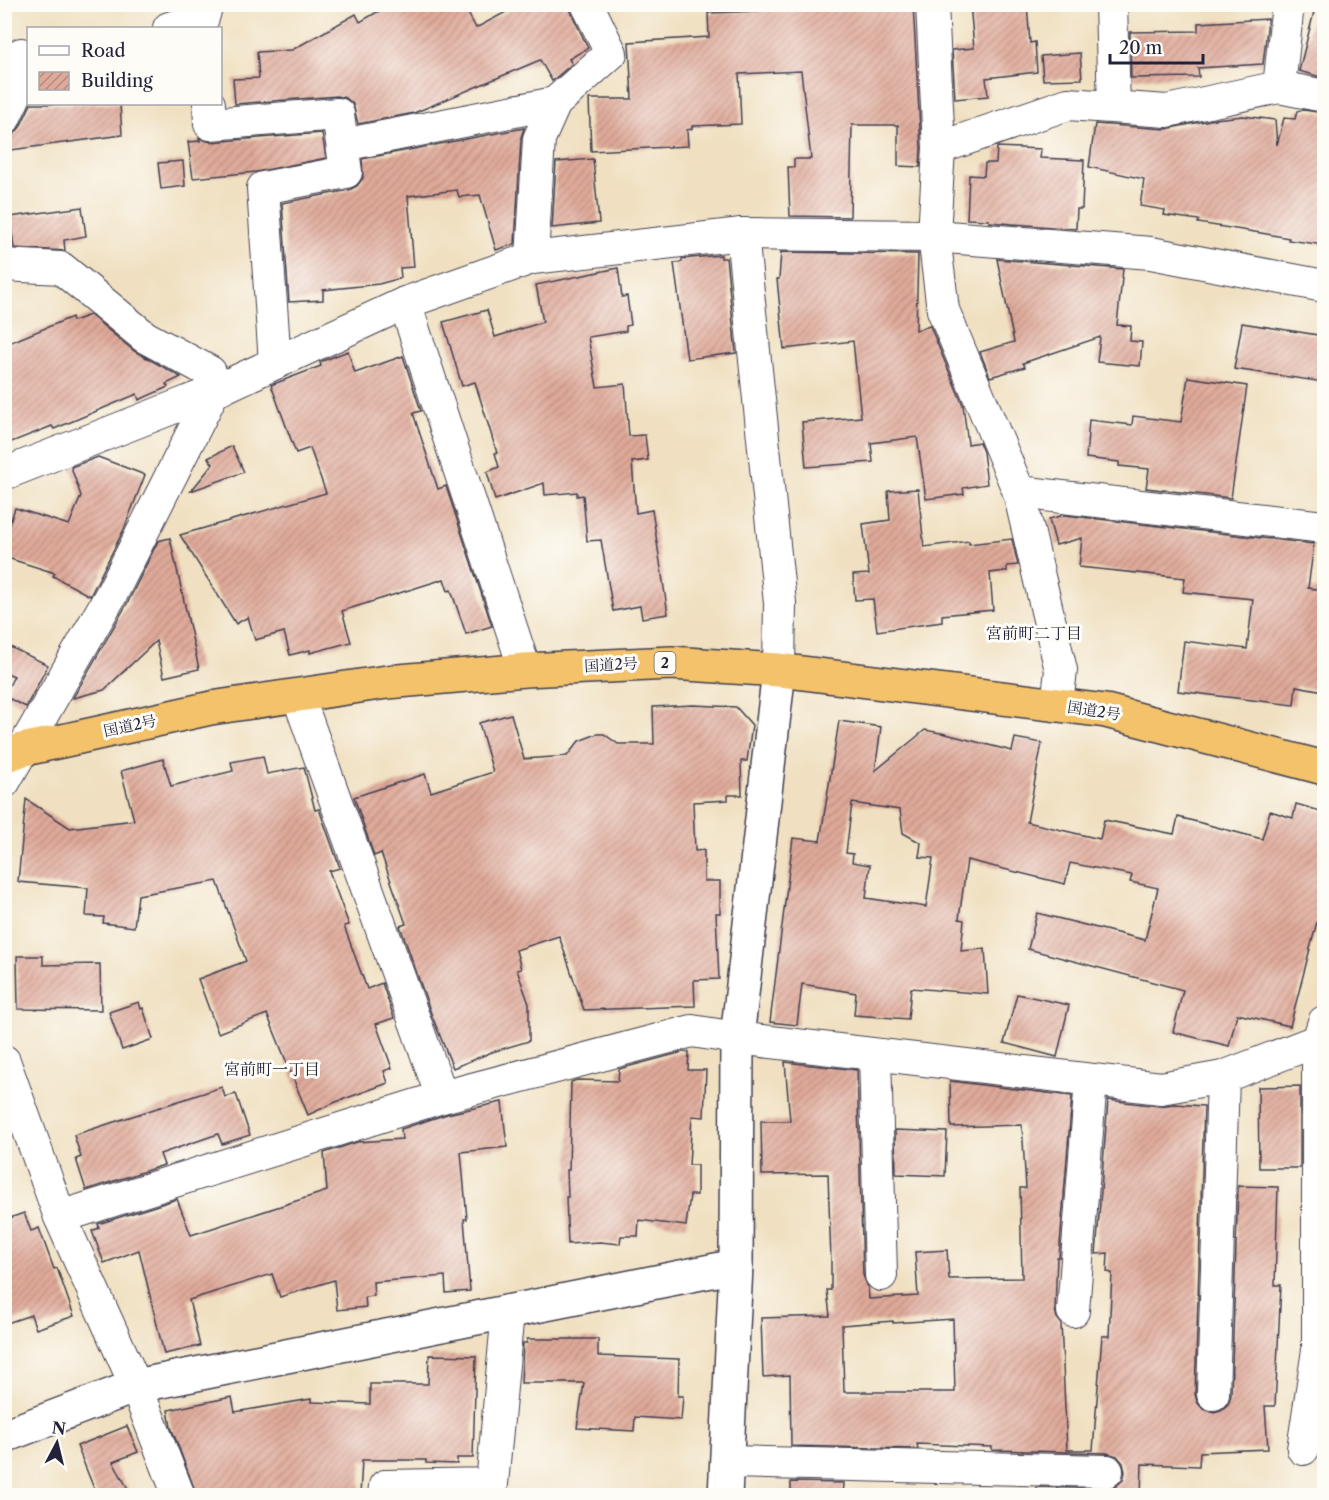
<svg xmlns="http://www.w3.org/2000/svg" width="1329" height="1500" viewBox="0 0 1329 1500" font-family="'Libre Caslon Text','Noto Serif JP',serif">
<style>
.building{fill:url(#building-hatch);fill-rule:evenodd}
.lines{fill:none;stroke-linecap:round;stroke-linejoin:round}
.minor-casing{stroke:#413e4f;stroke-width:34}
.tertiary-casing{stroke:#413e4f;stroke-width:36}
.trunk-casing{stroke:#413e4f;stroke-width:36}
.minor{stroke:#fff;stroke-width:32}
.tertiary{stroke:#fff;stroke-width:33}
.trunk{stroke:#f3c26a;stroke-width:33}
.labels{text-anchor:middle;stroke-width:6;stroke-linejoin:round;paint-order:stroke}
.shield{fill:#fdfcf7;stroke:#646373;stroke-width:1.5}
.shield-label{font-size:14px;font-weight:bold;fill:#22223b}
.street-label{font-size:15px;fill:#22223b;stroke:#fdfcf7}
.neighbourhood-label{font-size:16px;fill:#22223b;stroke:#fdfcf7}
</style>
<defs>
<pattern id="building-hatch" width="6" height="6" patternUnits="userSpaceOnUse" patternTransform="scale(1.5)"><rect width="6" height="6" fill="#e0aa9a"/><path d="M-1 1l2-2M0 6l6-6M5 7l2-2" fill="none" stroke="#b58a7f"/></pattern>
</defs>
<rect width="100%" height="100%" fill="#fdfcf7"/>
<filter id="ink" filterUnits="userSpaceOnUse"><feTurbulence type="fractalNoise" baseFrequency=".0167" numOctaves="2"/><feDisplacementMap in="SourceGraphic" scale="12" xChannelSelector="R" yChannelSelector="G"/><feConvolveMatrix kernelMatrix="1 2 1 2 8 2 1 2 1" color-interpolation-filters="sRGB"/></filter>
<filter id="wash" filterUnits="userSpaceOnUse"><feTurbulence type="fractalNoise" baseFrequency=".008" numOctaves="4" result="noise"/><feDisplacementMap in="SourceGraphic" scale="24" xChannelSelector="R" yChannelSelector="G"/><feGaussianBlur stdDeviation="1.35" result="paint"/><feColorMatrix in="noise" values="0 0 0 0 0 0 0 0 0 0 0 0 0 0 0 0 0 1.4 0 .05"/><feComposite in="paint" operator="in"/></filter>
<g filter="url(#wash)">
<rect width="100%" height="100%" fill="#f0e0c1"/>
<g id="blocks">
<g class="building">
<path d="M391,4H463L476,28L521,4H569L571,12L588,48L569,59L572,64L552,81L540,60L414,113L358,124L353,104L346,98L337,96L235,104L233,79L259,78L257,52L292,50L356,14L360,22Z"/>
<path d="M758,4H913L921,148L920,167L898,166V125H852L850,217L790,216L788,167H794V159H811L801,71L739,74L741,124L692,126V129L687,130L688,146L591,151L589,99H632L629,42L709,37L708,13L758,11Z"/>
<path d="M970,4H1027L1030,43L1035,42L1037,72L986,78L988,96L955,99L952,50L974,48Z"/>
<path d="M1316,4H1324V78L1299,71Z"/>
<path d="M1268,19L1263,64L1198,68L1199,77L1131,78L1130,32L1198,31V23Z"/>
<path d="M1080,53L1082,79L1043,80L1041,56Z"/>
<path d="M31,104H120L122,135L4,151V137L14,134L20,127Z"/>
<path d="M1304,110L1324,113V245L1288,240L1289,238L1261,233L1198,223L1199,220L1164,215L1165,210L1140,206L1144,179L1089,167L1095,124L1166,129L1215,119L1243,116L1275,120L1277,145L1284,118L1295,119L1297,111Z"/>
<path d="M524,128L521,138L515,244L496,250L480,195L459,197L457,190L408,196L414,267L400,268L401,278L379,284L323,290V300L289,302L282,203L349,190L357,186L363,178L362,159Z"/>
<path d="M322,133L326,158L256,172L193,178L188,142L200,141L199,138L211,142Z"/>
<path d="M997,147L1041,149L1040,158L1084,160L1082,209H1077L1076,229L989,222V220L967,219L969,175L984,176L985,163H996Z"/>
<path d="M593,159L599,223L552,228L556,162Z"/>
<path d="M183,161L185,186L161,189L158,163Z"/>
<path d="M82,207L86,236L64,240L65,251L14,248L10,217Z"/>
<path d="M781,252L918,254L916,330L930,326L963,405L968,444L979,442L983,452L987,484L963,488L964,494L926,499L917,437L871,443L873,462L806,467L802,422L861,417L853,341L784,349L777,279H779Z"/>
<path d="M721,255V258H726L736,353L687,359L674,263L682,262V259Z"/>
<path d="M997,259L1123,269L1117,325L1131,326L1130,341L1142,342L1140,366L1097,362L1100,337L1023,363L1025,367L990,377L980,352L1014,342Z"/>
<path d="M618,268L622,297L627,296L631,325L626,326V331L588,337L597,387L625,384L629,436L645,435L648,460L632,462L636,513L652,510L668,614L642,618L640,606L613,611L601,540L587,541L583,495L577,496V492L545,495L544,483L495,500L487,472L499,467L495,453H497L475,382L462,386L443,322L487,310L495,337L543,322L536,285Z"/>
<path d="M90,315L134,351L181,377L166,384L168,387L139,400L137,394L54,429L52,426L4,445V345L72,317L73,321Z"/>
<path d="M1242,323L1324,336V382L1234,369Z"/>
<path d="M348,351L355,373L403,356L421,411L413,413L438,489L446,486L492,626L466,634L451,590L448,591L444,579L342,611L351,642L310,653V650L290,655L284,632L255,640L248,617L236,624L180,535L326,493L310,448L296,453L271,385L321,366L320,362Z"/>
<path d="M1188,377L1247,386L1231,498L1146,488L1149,469L1119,466V462L1086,458L1089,420L1132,425L1133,416L1181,422Z"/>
<path d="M232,446L244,472L191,491L213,464L208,458Z"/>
<path d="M98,457L145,475L124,529L90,596L53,576L55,573L4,557V541L15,508L69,525L81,496L71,467Z"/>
<path d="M918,489L924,547L969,541V544L1012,539L1018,565L1007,566V571L990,573L993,610L942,615V622L877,631L873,599L855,600L853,575L869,574L863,524L890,520L888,491Z"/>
<path d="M1064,515L1314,544L1308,588L1324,590V691L1296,686L1294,705L1178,691L1184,641L1247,649L1253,599L1183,592L1185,578L1079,567L1082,538L1056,545L1049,519Z"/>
<path d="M170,538L199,669L164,677L156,641L104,690L73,698L128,602L158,541Z"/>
<path d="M4,644L48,665L26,707L4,696L14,676L4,672Z"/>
<path d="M693,705L736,707L752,725L747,761H741L742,795H728V800L693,802L695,851L704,850V881H720V913H716L719,979L694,980L695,1006L584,1010L559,936L516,950L521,969L517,970L529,1004V1041L492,1052L453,1068L432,1016L400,926L406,924L381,853L374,856L354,797L425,774L431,792L493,772L479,723L511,714L524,759L567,756L579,741L597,734H604L618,744H654L653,707Z"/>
<path d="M839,721L881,727L875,771L925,730L946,734L1012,751L1015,738L1042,743L1027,822L1100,839L1104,820L1174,834L1178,817L1262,839L1270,811L1293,818L1296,804L1324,812V895L1290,1026L1237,1014L1229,1046L1173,1032L1183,990L1028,949L1037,913L1145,940L1158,888L1130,882L1132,875L1070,863L1065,884L967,860L959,919L964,920L961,951L985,949L988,994L911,988L908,1019L854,1015L856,993L802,984L797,1025L770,1022L793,838L820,841ZM852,803L900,810L903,833L921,843L919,857L933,858L926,907L866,898L870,865L852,862L853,854L846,853Z"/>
<path d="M263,756L267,774L304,767L315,810L319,809L340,868L329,871L349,925L344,926L367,989L382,983L394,1018L376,1024L392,1068L384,1071L388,1083L336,1102L308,1115L267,1014L218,1033L198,979L246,961L217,881L138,895L134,927L103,923L104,917L86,916L88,888L18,882L26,799L70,828L134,820L121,771L163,759L171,786L233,771L231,762Z"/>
<path d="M17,956H43V965L100,964L101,1010L18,1009Z"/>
<path d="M1017,994L1069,1005L1057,1057L1004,1043Z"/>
<path d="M139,1002L141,1009L143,1008L153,1039L122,1050L109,1012Z"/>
<path d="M683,1052H689L688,1070H706L704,1117L692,1116L689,1165H697V1195H690L686,1226L639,1220L638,1236H621L620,1244L600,1242L568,1244L566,1197H568L567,1170H569L571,1082L577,1080L618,1081L619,1069Z"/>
<path d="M785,1062L857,1070L863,1275L868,1287L869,1299L918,1296L915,1252L947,1250L949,1279L1022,1278L1020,1188H1026L1022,1125L951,1127L950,1081L1072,1096L1059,1257H1057L1055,1310L1057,1318L1061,1323L1067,1450H1093L1102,1336H1109L1112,1273L1107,1272L1108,1253L1096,1254L1108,1100L1159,1106L1174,1104L1204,1106L1195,1394L1197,1402L1203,1409L1213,1412L1221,1410L1228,1404L1231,1395L1238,1186L1278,1187L1275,1285H1281L1275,1406H1265L1268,1449L1200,1452L1199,1466L1142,1464L1141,1496H1037V1487L1107,1489L1115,1487L1123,1480L1125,1472L1123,1463L1117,1456L1107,1453L992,1450V1447L917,1444L918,1449L791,1446L790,1375L763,1377L761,1318L830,1316L827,1290H831V1261L828,1174L762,1175L761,1121H790ZM953,1319L955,1392H844L842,1325L893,1321V1323Z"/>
<path d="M1300,1086V1168H1259L1258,1087Z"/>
<path d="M222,1087L225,1097L236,1094L250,1135L222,1144L218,1134L160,1154L164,1165L86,1190L76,1159L81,1157L74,1135Z"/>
<path d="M502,1102L507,1147L461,1152L467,1219H464L470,1291L446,1293L445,1276L373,1282L374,1296L365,1297L366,1307L337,1310L334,1280L280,1297L272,1274L189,1300L200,1346L164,1354L139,1250L104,1263L92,1231L99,1228L98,1224L177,1199L191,1235L327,1191L324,1153L357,1142L402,1139L401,1129L447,1114Z"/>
<path d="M895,1130L947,1132L945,1176L896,1174Z"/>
<path d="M24,1213L31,1231L39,1228L54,1269L57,1268L74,1316L36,1329L31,1315L4,1324V1220Z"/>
<path d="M527,1339H598V1356L679,1359L678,1396H683L681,1420L635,1417L634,1431L577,1428L584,1383H521L523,1343H527Z"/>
<path d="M429,1355L476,1356L473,1458H457V1464L426,1463V1460H362L360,1496H197L171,1427L168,1410L232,1397L235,1412L311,1399V1402L370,1404V1384H428Z"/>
<path d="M127,1426L138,1452L113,1462L132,1496H97L77,1446Z"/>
<path d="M791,1482L844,1483L843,1496H791Z"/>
</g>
</g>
</g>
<g filter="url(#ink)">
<use href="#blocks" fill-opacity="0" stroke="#413e4f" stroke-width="1.5"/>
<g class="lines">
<defs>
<g id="minor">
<path d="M932,4L939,148L934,236L943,310L1019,492L1061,670L1057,705"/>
<path d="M1111,4L1114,107"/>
<path d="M169,28L203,18L207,4"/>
<path d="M1279,87L1324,96"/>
<path d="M209,104L210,124L338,114L346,172L263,188L275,363"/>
<path d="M4,119L22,81L21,54"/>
<path d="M343,145L555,103"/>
<path d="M939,148L1068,104L1167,111L1279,87L1288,4"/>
<path d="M742,234L780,603L779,670"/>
<path d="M532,258L539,139L555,103L611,53L587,4"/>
<path d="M4,265L61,268L145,337L210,372L213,392L112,593L4,782"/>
<path d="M405,303L525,670"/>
<path d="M4,474L213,392L405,303L532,258L742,234L934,236L1151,253L1324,286"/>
<path d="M1019,492L1324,527"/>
<path d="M298,696L442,1097"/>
<path d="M875,1055L881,1275"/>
<path d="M4,1061L60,1217L136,1386L179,1496"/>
<path d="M60,1217L442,1097L692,1031L737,1038L1161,1088L1223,1077L1324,1038"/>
<path d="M1073,1311L1091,1080"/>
<path d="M1213,1394L1223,1077"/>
<path d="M1303,1449L1318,1350V1041L1324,1022"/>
<path d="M727,1462L1107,1471"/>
<path d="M384,1496L385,1486L492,1484L508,1311"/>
</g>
<g id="tertiary">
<path d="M4,1436L136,1386L736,1266"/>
<path d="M725,1496L736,1266L737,1038L779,670"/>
</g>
<path id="trunk" d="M4,756L21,750L211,708L387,682L525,670L671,663L779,670L1106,711L1324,768"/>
</defs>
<use href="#minor" class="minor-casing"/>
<use href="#tertiary" class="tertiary-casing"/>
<use href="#trunk" class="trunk-casing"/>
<use href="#minor" class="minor"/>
<use href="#tertiary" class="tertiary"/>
<use href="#trunk" class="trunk"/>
</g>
</g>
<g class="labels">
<rect class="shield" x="654.5" y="652" width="21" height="22" rx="4.5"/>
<g class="shield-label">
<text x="665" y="668">2</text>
</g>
<g class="street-label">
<text transform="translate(611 665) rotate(-3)" y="5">国道2号</text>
<text transform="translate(1094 711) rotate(9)" y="5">国道2号</text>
<text transform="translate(130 726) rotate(-12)" y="5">国道2号</text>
</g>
<g class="neighbourhood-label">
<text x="1034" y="639">宮前町二丁目</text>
<text x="272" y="1075">宮前町一丁目</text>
</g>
</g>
<rect width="1329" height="1500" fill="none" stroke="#fdfcf7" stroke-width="24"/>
<rect x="27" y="27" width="195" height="78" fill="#fdfcf7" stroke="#a5a5ac" stroke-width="1.5"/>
<rect x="39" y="46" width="30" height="9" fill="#ffffff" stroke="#a5a5ac" stroke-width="1.5"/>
<text x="81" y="57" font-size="18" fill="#22223b">Road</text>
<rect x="39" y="72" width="30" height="18" fill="url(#building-hatch)" stroke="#a5a5ac" stroke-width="1.5"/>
<text x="81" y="87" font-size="18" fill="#22223b">Building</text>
<g transform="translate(57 1443) rotate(7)" stroke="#fdfcf7" stroke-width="4.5" paint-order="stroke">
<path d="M0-4.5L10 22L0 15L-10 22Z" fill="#22223b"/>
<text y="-9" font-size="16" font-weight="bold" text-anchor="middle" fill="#22223b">N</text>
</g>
<path d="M1110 54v9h93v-9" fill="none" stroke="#22223b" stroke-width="3"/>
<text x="1119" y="54" font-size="18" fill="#22223b" stroke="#fdfcf7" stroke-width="4.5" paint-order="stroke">20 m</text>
</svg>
